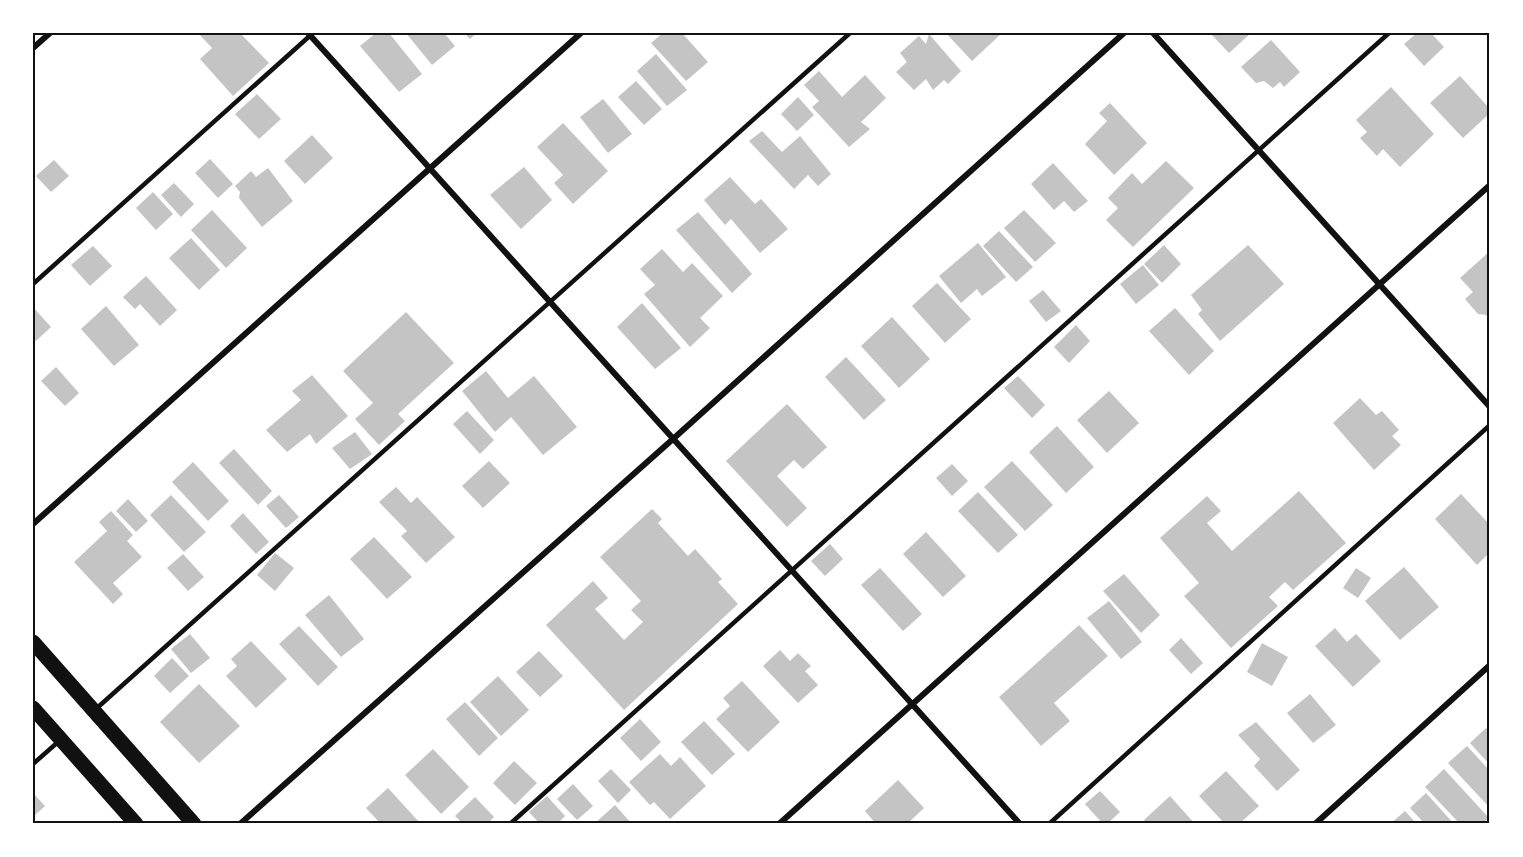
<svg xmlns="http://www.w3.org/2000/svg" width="1523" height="857" viewBox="0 0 1523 857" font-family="Barlow,sans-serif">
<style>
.building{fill:#c4c4c4}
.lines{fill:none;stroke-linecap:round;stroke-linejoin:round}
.service{stroke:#111;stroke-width:4.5}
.minor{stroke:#111;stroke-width:6}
.primary{stroke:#111;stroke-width:15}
.neatline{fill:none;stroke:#111;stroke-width:2}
</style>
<rect width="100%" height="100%" fill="#fff"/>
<g class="building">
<path d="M198,33H240L269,63L233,96L200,59L212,48Z"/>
<path d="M376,33H389L422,74L399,92L360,46Z"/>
<path d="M406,33H444L455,46L432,65Z"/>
<path d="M464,33H477L470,39Z"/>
<path d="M663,33H682L708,62L686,81L651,43Z"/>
<path d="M946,33H1000L1001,34L972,61Z"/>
<path d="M1210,33H1251L1229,53Z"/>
<path d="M1417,33H1431L1444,47L1424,66L1404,44Z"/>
<path d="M929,34L961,71L948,84L944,80L933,90L926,79L914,90L896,72L907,62L900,53L919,36L926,44Z"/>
<path d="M1271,40L1300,72L1284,87L1280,82L1273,88L1264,81L1256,83L1241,67Z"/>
<path d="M656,54L687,90L667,106L637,71Z"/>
<path d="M819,71L842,97L865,75L886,98L861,122L870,129L849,147L812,107L819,101L804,85Z"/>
<path d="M1460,76L1490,109V113L1463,138L1430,103Z"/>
<path d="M636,81L662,109L644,125L618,97Z"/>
<path d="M1391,87L1434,134L1400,167L1383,149L1377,156L1360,138L1367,132L1356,120Z"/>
<path d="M257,94L281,119L259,139L235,114Z"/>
<path d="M798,97L814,115L797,131L781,114Z"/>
<path d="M603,99L632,134L608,153L580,117Z"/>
<path d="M1110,103L1147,143L1114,175L1085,144L1107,121L1099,113Z"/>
<path d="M563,123L608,171L573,204L554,183L563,175L537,147Z"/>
<path d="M762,131L782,152L800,136L831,174L818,186L808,175L794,189L749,141Z"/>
<path d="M312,135L333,158L305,184L284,161Z"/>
<path d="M210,159L233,184L218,198L195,173Z"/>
<path d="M54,160L69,176L51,192L36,176Z"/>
<path d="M1166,161L1194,188L1133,247L1106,220L1118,208L1108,198L1132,173L1142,184Z"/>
<path d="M1053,163L1088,201L1074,212L1064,201L1054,210L1031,184Z"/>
<path d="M524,167L552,200L521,229L490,195Z"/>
<path d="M268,168L293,201L262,227L239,198L240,192L235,186L251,171L256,177Z"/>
<path d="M730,177L755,204L761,199L788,229L760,253L731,219L725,225L704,200Z"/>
<path d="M174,183L194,204L181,217L161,195Z"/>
<path d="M153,192L173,214L156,230L136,208Z"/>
<path d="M212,210L247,248L226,268L191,230Z"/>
<path d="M1024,210L1056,243L1035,262L1004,228Z"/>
<path d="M698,212L752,274L732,293L676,230Z"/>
<path d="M999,231L1033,267L1016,282L983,246Z"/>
<path d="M191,238L220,270L199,290L169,258Z"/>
<path d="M978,243L1006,277L982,296L977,289L961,303L939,276Z"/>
<path d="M1164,245L1181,264L1162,283L1144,264Z"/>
<path d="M1248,245L1284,284L1220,341L1198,314L1202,310L1191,295Z"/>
<path d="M93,246L112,266L90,286L71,265Z"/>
<path d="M662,249L683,272L692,263L723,296L700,318L710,328L690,347L644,294L655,285L640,269Z"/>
<path d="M1490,251V319L1486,315L1478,314L1465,299L1473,292L1460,278Z"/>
<path d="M1143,265L1159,285L1136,304L1120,284Z"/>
<path d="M146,276L177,310L160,326L140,304L135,309L123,297Z"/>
<path d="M937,283L971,319L945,343L912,306Z"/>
<path d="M1043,290L1061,311L1046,322L1029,301Z"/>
<path d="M642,303L681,348L655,369L617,327Z"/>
<path d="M106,306L139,345L114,366L81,329Z"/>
<path d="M33,307L51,327L36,341L33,337Z"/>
<path d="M1175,308L1214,351L1189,375L1149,331Z"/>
<path d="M406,312L454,363L398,414L405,421L379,445L355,419L373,403L343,371Z"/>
<path d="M892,317L930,359L899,388L861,346Z"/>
<path d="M1076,325L1090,341L1069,363L1054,347Z"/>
<path d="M846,357L886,400L864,420L825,377Z"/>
<path d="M56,367L79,393L65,406L41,381Z"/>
<path d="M486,371L508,398L534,376L577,427L543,455L511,417L495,432L462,391Z"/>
<path d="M312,375L348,416L316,444L310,434L287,452L266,430L301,400L292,391Z"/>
<path d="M1018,376L1045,405L1032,418L1004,388Z"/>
<path d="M1109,391L1139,423L1107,453L1077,420Z"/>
<path d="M1360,398L1376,415L1382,411L1399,430L1392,436L1401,445L1374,470L1333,423Z"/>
<path d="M787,404L827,447L803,469L794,460L777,476L807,508L787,527L726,461Z"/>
<path d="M467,411L494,440L480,454L453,424Z"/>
<path d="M1057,426L1094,467L1066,493L1029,452Z"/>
<path d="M355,432L372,454L350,469L332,448Z"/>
<path d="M234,449L272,491L258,505L219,463Z"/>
<path d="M489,461L510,483L483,508L462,486Z"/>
<path d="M1012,461L1053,505L1025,531L984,487Z"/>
<path d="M193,462L229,501L208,521L172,482Z"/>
<path d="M952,464L968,481L952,496L936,478Z"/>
<path d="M396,487L411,503L417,497L455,537L426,563L401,536L407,531L379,502Z"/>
<path d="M1299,491L1346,543L1293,590L1285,582L1269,597L1278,606L1231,648L1184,596L1199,583L1160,538L1207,496L1221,511L1207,523L1232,551Z"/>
<path d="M978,492L1018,535L998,553L958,511Z"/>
<path d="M1461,494L1490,525V552L1477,565L1435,519Z"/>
<path d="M171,495L206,532L184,552L150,515Z"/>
<path d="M279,495L299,517L286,528L266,506Z"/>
<path d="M128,499L148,521L136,532L116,511Z"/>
<path d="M652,509L662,519L658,523L688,556L695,549L722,579L718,582L738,604L624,710L546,625L593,581L608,598L595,609L624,640L643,622L631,610L641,601L600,557Z"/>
<path d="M111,511L133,535L127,541L142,557L113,583L123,594L113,604L74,562L107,531L99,522Z"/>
<path d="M243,513L269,542L256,554L230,526Z"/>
<path d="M926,532L966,576L943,597L903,554Z"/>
<path d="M374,537L412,577L387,599L350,559Z"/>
<path d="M830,544L843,559L825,576L811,561Z"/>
<path d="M275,553L294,568L275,591L257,575Z"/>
<path d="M183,554L204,577L188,591L167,568Z"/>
<path d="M1404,567L1439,607L1400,640L1365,601Z"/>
<path d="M880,568L922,614L903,631L861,585Z"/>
<path d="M1356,568L1371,578L1358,598L1343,588Z"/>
<path d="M1124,574L1160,615L1141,633L1103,591Z"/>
<path d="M329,595L364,639L341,657L305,615Z"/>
<path d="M1109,601L1142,642L1121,659L1087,618Z"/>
<path d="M1079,625L1108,656L1054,703L1070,721L1041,746L999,697Z"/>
<path d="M299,626L338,667L318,686L279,644Z"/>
<path d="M1335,628L1347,642L1356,634L1381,661L1353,687L1315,646Z"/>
<path d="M190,634L210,658L191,673L171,649Z"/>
<path d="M1181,638L1203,663L1191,674L1169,650Z"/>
<path d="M251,641L287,679L256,708L226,676L237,666L231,659Z"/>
<path d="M1262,643L1288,657L1272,686L1247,672Z"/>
<path d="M780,650L790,661L798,653L811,666L805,671L818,685L798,703L763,666Z"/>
<path d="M539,651L563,676L540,697L516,672Z"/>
<path d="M172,658L189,676L170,693L154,676Z"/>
<path d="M498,676L529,710L501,736L470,702Z"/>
<path d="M742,681L780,722L748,752L716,719L730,706L723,698Z"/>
<path d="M199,684L240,726L199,763L160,722Z"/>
<path d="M1310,694L1336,725L1313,743L1287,713Z"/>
<path d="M465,702L498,738L479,756L446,719Z"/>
<path d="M640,719L661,742L641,761L620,738Z"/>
<path d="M704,721L735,754L712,775L681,742Z"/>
<path d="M1256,722L1300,770L1277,791L1254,766L1260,759L1238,735Z"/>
<path d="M1486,728L1490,733V765L1470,743Z"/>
<path d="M1467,746L1490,771V808L1448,763Z"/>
<path d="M433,749L469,787L441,814L405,775Z"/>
<path d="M660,754L671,766L680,757L706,786L670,819L654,802L650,805L629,782Z"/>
<path d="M514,761L537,783L515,805L493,783Z"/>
<path d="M611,769L631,790L618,803L598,781Z"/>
<path d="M1444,769L1489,818L1482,824H1460L1425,787Z"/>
<path d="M1226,771L1259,806L1239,824H1225L1199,796Z"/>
<path d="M898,780L924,808L907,824H876L865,811Z"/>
<path d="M573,784L593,806L577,820L557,799Z"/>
<path d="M388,788L419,822L416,824H381L366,808Z"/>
<path d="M1100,791L1120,812L1107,824H1103L1085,804Z"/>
<path d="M33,793L45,806L33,817Z"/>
<path d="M1426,793L1454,824H1425L1410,808Z"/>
<path d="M547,796L565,816L557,824H540L529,812Z"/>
<path d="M1170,796L1195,824H1148L1144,820Z"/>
<path d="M475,797L494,817L487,824H463L455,816Z"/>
<path d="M615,805L632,824H594Z"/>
<path d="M1405,811L1417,824H1390Z"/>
</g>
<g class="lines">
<g class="service">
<path d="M33,284L313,33"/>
<path d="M97,708L850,33"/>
<path d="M33,764L58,742"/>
<path d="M510,824L1389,33"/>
<path d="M1049,824L1490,425"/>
</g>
<g class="minor">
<path d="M308,33L1020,824"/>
<path d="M1153,33L1490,407"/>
<path d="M33,48L50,33"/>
<path d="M33,524L581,33"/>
<path d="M240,824L673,439L1124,33"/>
<path d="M779,824L1490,185"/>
<path d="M1315,824L1490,665"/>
</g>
<g class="primary">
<path d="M33,642L194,824"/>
<path d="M33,708L136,824"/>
</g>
</g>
<rect width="1523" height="857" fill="none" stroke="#ffffff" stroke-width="69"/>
<rect x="34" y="34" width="1454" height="788" class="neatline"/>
</svg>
